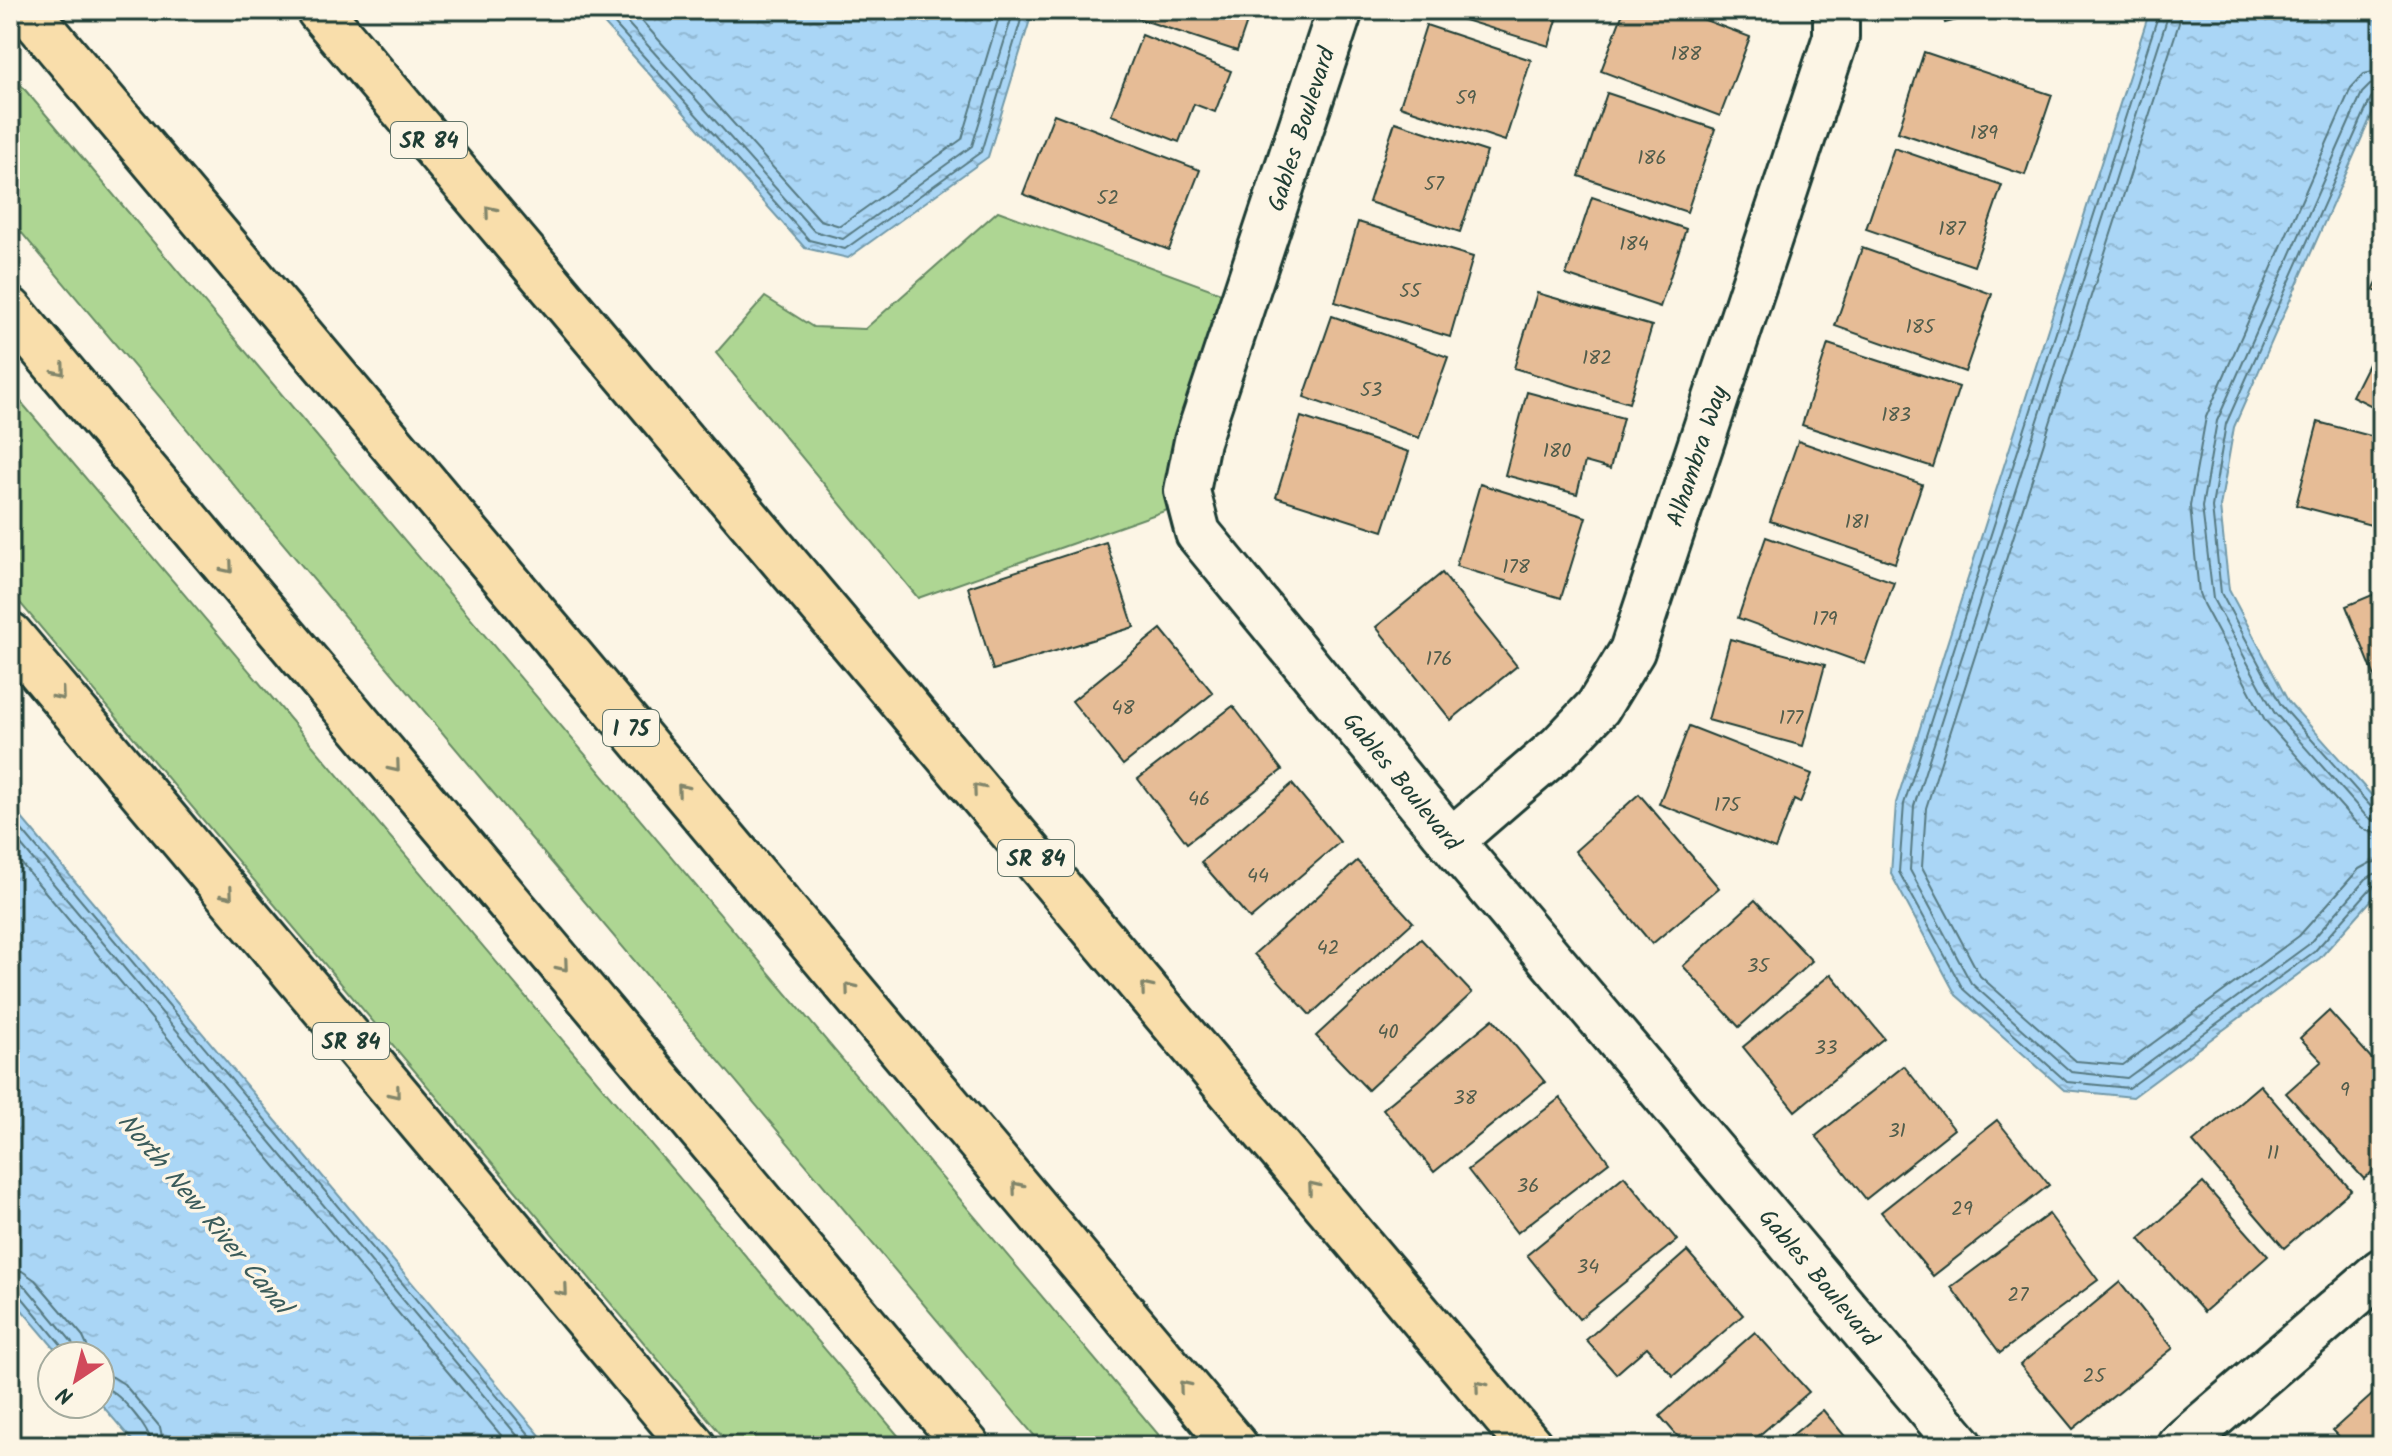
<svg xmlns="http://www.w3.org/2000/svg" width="2392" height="1456" viewBox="0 0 2392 1456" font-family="Kalam,sans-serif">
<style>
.grass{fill:#aed693;stroke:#668a64;stroke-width:2}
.water{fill:url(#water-ripples);stroke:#7299a8;stroke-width:2}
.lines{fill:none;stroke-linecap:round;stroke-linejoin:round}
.shore{stroke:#577a82;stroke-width:2}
.building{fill:#e6bc96;stroke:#1f3d34;stroke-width:2}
.minor-casing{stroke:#1f3d34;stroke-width:50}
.primary-casing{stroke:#1f3d34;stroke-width:50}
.motorway-casing{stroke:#1f3d34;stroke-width:50}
.minor{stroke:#fcf5e5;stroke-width:44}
.primary{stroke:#f9deab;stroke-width:44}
.motorway{stroke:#f9deab;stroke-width:44}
.oneway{stroke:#81856a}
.labels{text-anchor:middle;stroke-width:7;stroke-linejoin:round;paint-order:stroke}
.number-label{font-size:20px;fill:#515d4c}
.shield{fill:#fcf5e5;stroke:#617469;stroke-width:2}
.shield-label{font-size:22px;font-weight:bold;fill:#1f3d34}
.street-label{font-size:24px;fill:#1f3d34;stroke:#fcf5e5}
.water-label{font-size:26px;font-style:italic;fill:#3b5c5b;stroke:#fcf5e5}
</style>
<defs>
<pattern id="water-ripples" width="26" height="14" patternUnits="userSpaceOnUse" patternTransform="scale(2)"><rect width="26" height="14" fill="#aad6f6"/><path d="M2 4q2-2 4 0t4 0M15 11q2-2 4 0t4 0" fill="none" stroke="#92b9d4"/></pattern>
</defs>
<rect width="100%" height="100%" fill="#fcf5e5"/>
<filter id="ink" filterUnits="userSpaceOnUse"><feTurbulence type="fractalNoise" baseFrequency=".0125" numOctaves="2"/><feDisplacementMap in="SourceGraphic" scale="16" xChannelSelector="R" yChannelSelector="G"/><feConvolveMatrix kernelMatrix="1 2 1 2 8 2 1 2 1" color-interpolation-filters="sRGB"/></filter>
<g filter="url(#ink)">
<g class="grass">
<path d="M10,72L1168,1446H1043L10,219Z"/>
<path d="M998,211L1243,301L1190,502L918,598L716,353L765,297L813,327L865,329Z"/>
<path d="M10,389L907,1446H731L10,591Z"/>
</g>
<g class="water">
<path d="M592,10H1033L988,157L848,258L805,248Z"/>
<path d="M2150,10H2382V92L2234,427L2220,507L2229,590L2288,701L2382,807V888L2320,958L2133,1097L2064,1090L1956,995L1891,874L1896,803Z"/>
<path d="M10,804L549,1446H137L100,1403V1356H61L10,1296Z"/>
</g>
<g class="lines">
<g class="shore">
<path d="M602,10L809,240L845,249L981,152L1024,10"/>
<path d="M616,10L814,231L843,239L972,146L1014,10"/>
<path d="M632,10L820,220L840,226L962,139L1001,10"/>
<path d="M2158,10V16L1904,804L1899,872L1963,989L2067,1082L2129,1088L2314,952L2373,886L2382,884"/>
<path d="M2168,10L2167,19L1914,806L1910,870L1971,983L2071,1072L2127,1078L2308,945L2366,879L2374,874L2382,873"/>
<path d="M2180,10L2179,23L1926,808L1922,867L1980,976L2076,1061L2123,1065L2299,936L2359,869L2370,863L2382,861"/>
<path d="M2382,70L2364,74L2351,88L2206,417L2190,506L2199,593L2203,604L2265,720L2357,824L2367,831L2382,834"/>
<path d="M2382,82L2370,85L2362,93L2217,421L2202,507L2213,599L2274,712L2366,816L2374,821L2382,822"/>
<path d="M2382,92L2375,93L2371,98L2226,424L2212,507L2221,593L2281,705L2373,809L2382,812"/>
<path d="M10,816L539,1446"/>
<path d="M10,832L526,1446"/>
<path d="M10,850L510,1446"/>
<path d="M10,1270L22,1271L35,1280L82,1335L87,1346L88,1356"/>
<path d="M10,1282L19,1283L27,1288L72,1342L76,1356"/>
<path d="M10,1292L20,1295L64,1348L66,1356"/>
<path d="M100,1374L113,1377L124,1384L160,1427L164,1446"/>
<path d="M100,1386C117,1389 151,1429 152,1446"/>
</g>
</g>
<g class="building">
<path d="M1136,10H1251L1237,51L1134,17Z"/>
<path d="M1432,10H1560L1549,46Z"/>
<path d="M1624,10H1679L1750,37L1720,116L1601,71Z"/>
<path d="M1941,10H1996L1945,23Z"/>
<path d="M1426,25L1531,60L1505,141L1400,106Z"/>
<path d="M1142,35L1231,71L1215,112L1194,104L1179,142L1111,115Z"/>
<path d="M1924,52L2052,95L2025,175L1898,132Z"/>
<path d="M1607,93L1715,129L1687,212L1579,176Z"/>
<path d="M1054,114L1200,170L1169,250L1023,194Z"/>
<path d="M1395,122L1487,152L1460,232L1369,202Z"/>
<path d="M1894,148L2002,185L1974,266L1866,229Z"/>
<path d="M1592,197L1686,229L1660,307L1566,275Z"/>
<path d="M1358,222L1473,257L1450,337L1335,302Z"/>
<path d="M1862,248L1992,294L1965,372L1835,326Z"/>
<path d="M2382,272V294L2373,290Z"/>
<path d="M1537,293L1652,326L1629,403L1514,368Z"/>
<path d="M1332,316L1448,357L1419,438L1304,397Z"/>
<path d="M2382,336V411L2352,396Z"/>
<path d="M1828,344L1959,387L1933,467L1802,425Z"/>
<path d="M1527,392L1623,418L1610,469L1585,462L1577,494L1505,475Z"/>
<path d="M1301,417L1409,452L1383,531L1276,497Z"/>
<path d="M2318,422L2382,439V528L2296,505Z"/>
<path d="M1798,441L1922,484L1895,563L1770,521Z"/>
<path d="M1480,484L1586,517L1561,598L1456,566Z"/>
<path d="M1766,537L1894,582L1865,664L1738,618Z"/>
<path d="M1106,542L1134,627L993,670L968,587Z"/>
<path d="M1442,573L1517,666L1451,720L1376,627Z"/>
<path d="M2382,591V680L2377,682L2346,606Z"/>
<path d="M1161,629L1213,693L1123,765L1072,701Z"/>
<path d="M1730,639L1825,665L1803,746L1708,720Z"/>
<path d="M1233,706L1282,770L1187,843L1138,779Z"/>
<path d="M1689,726L1812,774L1800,803L1794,800L1775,849L1659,804Z"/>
<path d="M1292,784L1340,842L1250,919L1201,862Z"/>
<path d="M1639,794L1719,888L1652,944L1575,851Z"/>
<path d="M1357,861L1413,922L1310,1015L1254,954Z"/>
<path d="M1755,900L1812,961L1739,1027L1683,966Z"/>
<path d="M1421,939L1472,993L1368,1090L1316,1036Z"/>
<path d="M1831,974L1884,1038L1795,1111L1743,1047Z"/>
<path d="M2329,1011L2382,1070V1163L2364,1179L2286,1093L2322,1061L2300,1038Z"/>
<path d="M1493,1019L1545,1082L1434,1172L1383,1109Z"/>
<path d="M1904,1066L1954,1129L1866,1199L1816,1136Z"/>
<path d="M2260,1085L2351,1190L2284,1248L2193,1142Z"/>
<path d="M1560,1098L1609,1162L1517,1233L1468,1170Z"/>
<path d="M1997,1120L2049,1185L1933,1276L1881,1212Z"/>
<path d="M1624,1176L1677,1240L1579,1319L1527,1255Z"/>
<path d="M2203,1183L2268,1256L2204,1312L2139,1239Z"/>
<path d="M2049,1214L2098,1280L2000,1353L1951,1287Z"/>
<path d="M1687,1251L1743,1315L1673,1376L1647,1347L1616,1374L1586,1340Z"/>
<path d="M2120,1282L2173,1348L2073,1429L2020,1365Z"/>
<path d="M1755,1332L1809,1392L1747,1446H1686L1660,1416Z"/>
<path d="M2382,1386V1446H2348L2333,1430Z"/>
<path d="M1823,1410L1853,1446H1779Z"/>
</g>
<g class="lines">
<defs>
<g id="minor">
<path id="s1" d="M1340,10L1197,441L1187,491L1198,533L1451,841L1961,1446"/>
<path id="s2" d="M1451,841L1560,747L1598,707L1632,651L1836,37V10"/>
<path d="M2179,1446L2382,1271"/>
</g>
<g id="primary">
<path d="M319,10L1530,1446"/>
<path d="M10,635L693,1446"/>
</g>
<g id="motorway">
<path d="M27,10L1235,1446"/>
<path d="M10,310L967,1446"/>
</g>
</defs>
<use href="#minor" class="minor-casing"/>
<use href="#primary" class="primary-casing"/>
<use href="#motorway" class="motorway-casing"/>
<use href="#minor" class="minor"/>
<use href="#primary" class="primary"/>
<use href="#motorway" class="motorway"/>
</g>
<defs><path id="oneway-chevron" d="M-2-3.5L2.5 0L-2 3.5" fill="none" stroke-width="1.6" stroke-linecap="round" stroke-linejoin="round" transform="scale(2)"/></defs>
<g class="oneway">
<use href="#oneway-chevron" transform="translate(490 211) rotate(-130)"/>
<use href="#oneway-chevron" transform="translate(60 370) rotate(50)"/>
<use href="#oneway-chevron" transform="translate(228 568) rotate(50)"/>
<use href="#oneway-chevron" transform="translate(60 695) rotate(50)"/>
<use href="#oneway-chevron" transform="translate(395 767) rotate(50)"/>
<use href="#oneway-chevron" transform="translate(682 789) rotate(-130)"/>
<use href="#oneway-chevron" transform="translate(978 789) rotate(-130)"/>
<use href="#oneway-chevron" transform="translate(228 894) rotate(50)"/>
<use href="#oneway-chevron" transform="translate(563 966) rotate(50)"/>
<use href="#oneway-chevron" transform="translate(850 988) rotate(-130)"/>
<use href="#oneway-chevron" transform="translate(1146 988) rotate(-130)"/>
<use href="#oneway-chevron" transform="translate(395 1093) rotate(50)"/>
<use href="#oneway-chevron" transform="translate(1017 1187) rotate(-130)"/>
<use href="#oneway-chevron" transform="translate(1313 1187) rotate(-130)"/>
<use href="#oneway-chevron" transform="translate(563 1291) rotate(50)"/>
<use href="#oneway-chevron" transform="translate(1184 1386) rotate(-130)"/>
<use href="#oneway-chevron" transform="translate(1480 1386) rotate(-130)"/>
</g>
</g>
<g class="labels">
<g class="number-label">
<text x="1686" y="60">188</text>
<text x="1466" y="104">59</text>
<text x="1984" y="139">189</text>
<text x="1652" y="164">186</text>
<text x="1434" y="190">57</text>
<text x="1108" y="204">52</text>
<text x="1952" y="235">187</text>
<text x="1634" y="250">184</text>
<text x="1410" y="297">55</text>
<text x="1920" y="333">185</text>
<text x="1597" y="364">182</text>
<text x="1371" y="396">53</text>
<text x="1896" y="421">183</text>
<text x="1557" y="457">180</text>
<text x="1857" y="528">181</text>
<text x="1516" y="573">178</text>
<text x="1825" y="625">179</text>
<text x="1439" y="665">176</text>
<text x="1123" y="714">48</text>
<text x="1791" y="724">177</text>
<text x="1199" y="805">46</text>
<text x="1727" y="811">175</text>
<text x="1258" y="882">44</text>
<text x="1328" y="954">42</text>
<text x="1758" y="972">35</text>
<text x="1388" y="1038">40</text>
<text x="1826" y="1054">33</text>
<text x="2345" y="1096">9</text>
<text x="1465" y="1104">38</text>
<text x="1897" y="1137">31</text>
<text x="2273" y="1159">11</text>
<text x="1528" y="1192">36</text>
<text x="1962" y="1215">29</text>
<text x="1588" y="1273">34</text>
<text x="2018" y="1301">27</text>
<text x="2094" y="1382">25</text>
</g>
<g class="shield">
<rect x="391" y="122" width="76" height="36" rx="6"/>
<rect x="603" y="710" width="56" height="36" rx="6"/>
<rect x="998" y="840" width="76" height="36" rx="6"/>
<rect x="313" y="1023" width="76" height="36" rx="6"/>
</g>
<g class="shield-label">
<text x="429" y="148">SR 84</text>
<text x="631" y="736">I 75</text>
<text x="1036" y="866">SR 84</text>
<text x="351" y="1049">SR 84</text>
</g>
<g class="street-label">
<text transform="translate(1301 129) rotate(-72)" y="8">Gables Boulevard</text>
<text dy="8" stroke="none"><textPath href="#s2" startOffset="470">Alhambra Way</textPath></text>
<text dy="8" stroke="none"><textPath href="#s1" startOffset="870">Gables Boulevard</textPath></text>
<text dy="8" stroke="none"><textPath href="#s1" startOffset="1518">Gables Boulevard</textPath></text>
</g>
<g class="water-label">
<text transform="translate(205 1213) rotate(50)" y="9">North New River Canal</text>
</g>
</g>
<rect width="2392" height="1456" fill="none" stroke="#fcf5e5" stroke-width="40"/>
<rect x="20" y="20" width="2352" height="1416" fill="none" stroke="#1f3d34" stroke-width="3" filter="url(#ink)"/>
<g transform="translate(76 1380) rotate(215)"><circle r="38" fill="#fcf5e5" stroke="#a4ab9e" stroke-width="2"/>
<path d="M0-6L14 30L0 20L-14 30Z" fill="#d1495b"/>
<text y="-12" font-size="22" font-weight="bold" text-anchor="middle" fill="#1f3d34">N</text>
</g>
</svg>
